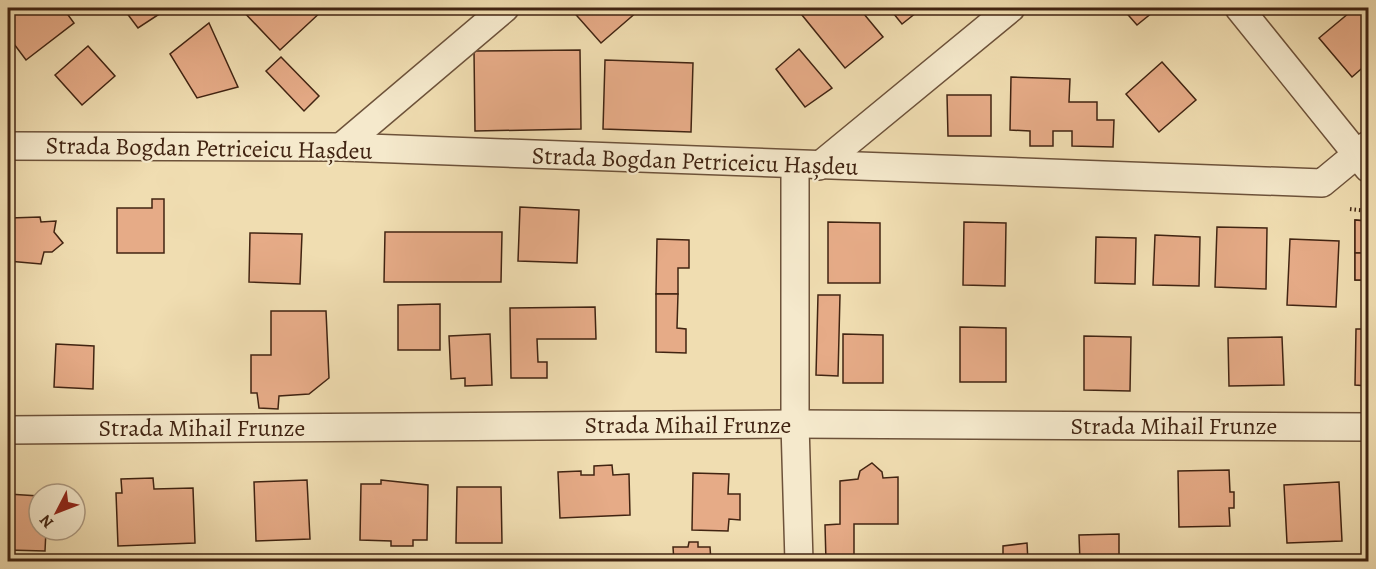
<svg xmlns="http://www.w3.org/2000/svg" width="1376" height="569" viewBox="0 0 1376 569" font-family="Alegreya,serif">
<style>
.building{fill:#e6ab87;stroke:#412412;stroke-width:1.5}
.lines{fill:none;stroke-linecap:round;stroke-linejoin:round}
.minor-casing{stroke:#6d523a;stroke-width:30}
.path{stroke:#412412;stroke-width:4;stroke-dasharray:1.5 3;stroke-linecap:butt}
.minor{stroke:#f5e9cc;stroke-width:27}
.labels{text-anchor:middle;stroke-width:4.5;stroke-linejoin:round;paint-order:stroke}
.street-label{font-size:24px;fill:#412412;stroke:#f5e9cc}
</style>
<rect width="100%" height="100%" fill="#f0ddb1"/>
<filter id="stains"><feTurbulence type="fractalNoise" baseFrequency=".00333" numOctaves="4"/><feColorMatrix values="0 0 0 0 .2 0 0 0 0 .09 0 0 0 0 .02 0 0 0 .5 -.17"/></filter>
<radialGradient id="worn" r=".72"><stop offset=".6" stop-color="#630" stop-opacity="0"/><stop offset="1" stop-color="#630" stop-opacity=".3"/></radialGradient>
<g class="building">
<path d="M8,8H63L74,23L26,60L8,36Z"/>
<path d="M123,8H162L164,11L138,28Z"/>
<path d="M240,8H322L324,9L280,50Z"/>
<path d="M570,8H635L638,11L601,43Z"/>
<path d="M811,8H859L883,37L845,68L802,15Z"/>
<path d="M889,8H920L921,9L902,24Z"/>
<path d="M1122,8H1158L1137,25Z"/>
<path d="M1355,8H1368V63L1352,77L1319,38Z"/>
<path d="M209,23L238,87L197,98L170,54Z"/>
<path d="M88,46L115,76L82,105L55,75Z"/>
<path d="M799,49L832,88L805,107L776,69Z"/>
<path d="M580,50L581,129L475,131L474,51Z"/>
<path d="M281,57L319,96L304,111L266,71Z"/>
<path d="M605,60L693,63L691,132L603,129Z"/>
<path d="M1162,62L1196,100L1159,132L1126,94Z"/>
<path d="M1011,77L1070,79L1069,102H1097V120H1114L1113,147L1072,146V131H1053V146H1030V131L1010,130Z"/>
<path d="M947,95H991V136H948Z"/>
<path d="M152,199H164V253H117V208H152Z"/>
<path d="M520,207L579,210L577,263L518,261Z"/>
<path d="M40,217L41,222L56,221L54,232L63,243L52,252H44L41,264L8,261L10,218Z"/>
<path d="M1355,220L1366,221L1368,224V280H1355Z"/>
<path d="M1355,220L1366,221L1368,224V253H1355Z"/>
<path d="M828,222L880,223V283H828Z"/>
<path d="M964,222L1006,223L1005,286L963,285Z"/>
<path d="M1217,227L1267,228L1266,289L1215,287Z"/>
<path d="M385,232H502L501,282H384Z"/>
<path d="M250,233L302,234L300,284L249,282Z"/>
<path d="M1155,235L1200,237L1199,286L1153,285Z"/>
<path d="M1096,237L1136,238L1135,284L1095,283Z"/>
<path d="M657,239L689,240V268H678V294H656Z"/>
<path d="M1290,239L1339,241L1336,307L1287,305Z"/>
<rect x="1355" y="253" width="13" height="27"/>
<path d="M656,294H678L677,328L686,329V353L656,352Z"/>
<path d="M818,295H840L838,376L816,375Z"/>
<path d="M440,304V350H398V305Z"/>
<path d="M595,307L596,339H537L538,362H547V378H511L510,308Z"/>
<path d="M271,311H326L329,378L309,394L279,396L278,409L259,408L257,393H251V355H271Z"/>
<path d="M960,327L1006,328V382H960Z"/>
<path d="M1356,329H1368V386L1355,385Z"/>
<path d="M490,334L492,385L465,386V378L451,379L449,336Z"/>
<path d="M843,334L883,335V383H843Z"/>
<path d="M1084,336L1131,337L1130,391L1084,390Z"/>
<path d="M1282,337L1284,385L1229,386L1228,338Z"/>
<path d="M56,344L94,346L93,389L54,387Z"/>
<path d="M872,463L882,472L883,478L898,477V524H854V562H826L825,525L840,524V481L858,479L860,471Z"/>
<path d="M612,465L613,475L629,474L630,515L560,518L558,472L581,471V475H594V466Z"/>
<path d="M1229,470L1230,492H1234V508H1229L1230,526L1179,527L1178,471Z"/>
<path d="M693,473L729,474L728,494H740V520L729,519L728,531L692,530Z"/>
<path d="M153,478L154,489L193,488L195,543L118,546L116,493H122L121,479Z"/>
<path d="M307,480L310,539L256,541L254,482Z"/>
<path d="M381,480L428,485L427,540H413V546H391V541L360,540L361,484H381Z"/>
<path d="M1339,482L1342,541L1287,543L1284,485Z"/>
<path d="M457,487H501L502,543H456Z"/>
<path d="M8,494L39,496V530H46L45,551L8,550Z"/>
<path d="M1119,534V562H1080L1079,535Z"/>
<path d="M689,542H698V547H710L711,562H674L673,547H688Z"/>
<path d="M1027,543L1028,562H1003V546Z"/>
</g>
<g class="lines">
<defs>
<g id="minor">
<path d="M1239,8L1368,168"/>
<path d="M8,146L341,147L1322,183L1368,145"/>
<path d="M341,147L505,8"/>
<path d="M795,166V424L799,562"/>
<path d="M819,166L1011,8"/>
<path d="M8,430L795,424L1368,427"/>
</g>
</defs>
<use href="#minor" class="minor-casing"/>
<path class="path" d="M1350,209L1368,211"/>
<use href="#minor" class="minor"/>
</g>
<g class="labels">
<g class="street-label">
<text transform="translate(209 148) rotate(1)" y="8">Strada Bogdan Petriceicu Hașdeu</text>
<text transform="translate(695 161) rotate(2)" y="8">Strada Bogdan Petriceicu Hașdeu</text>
<text x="688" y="433">Strada Mihail Frunze</text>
<text x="1174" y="434">Strada Mihail Frunze</text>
<text x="202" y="436">Strada Mihail Frunze</text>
</g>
</g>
<rect width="1376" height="569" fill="none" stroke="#f0ddb1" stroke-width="30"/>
<rect x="9" y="9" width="1358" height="551" fill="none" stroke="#412412" stroke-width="3"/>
<rect x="15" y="15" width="1346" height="539" fill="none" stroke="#412412" stroke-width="1.5"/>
<g transform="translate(57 512) rotate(228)"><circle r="28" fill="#f5e9cc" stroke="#ad9a82" stroke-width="1.5"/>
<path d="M0-4.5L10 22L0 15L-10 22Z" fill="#8f2418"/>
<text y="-9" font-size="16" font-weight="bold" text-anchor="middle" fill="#412412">N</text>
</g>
<rect width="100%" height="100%" filter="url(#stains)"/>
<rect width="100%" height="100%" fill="url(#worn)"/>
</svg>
